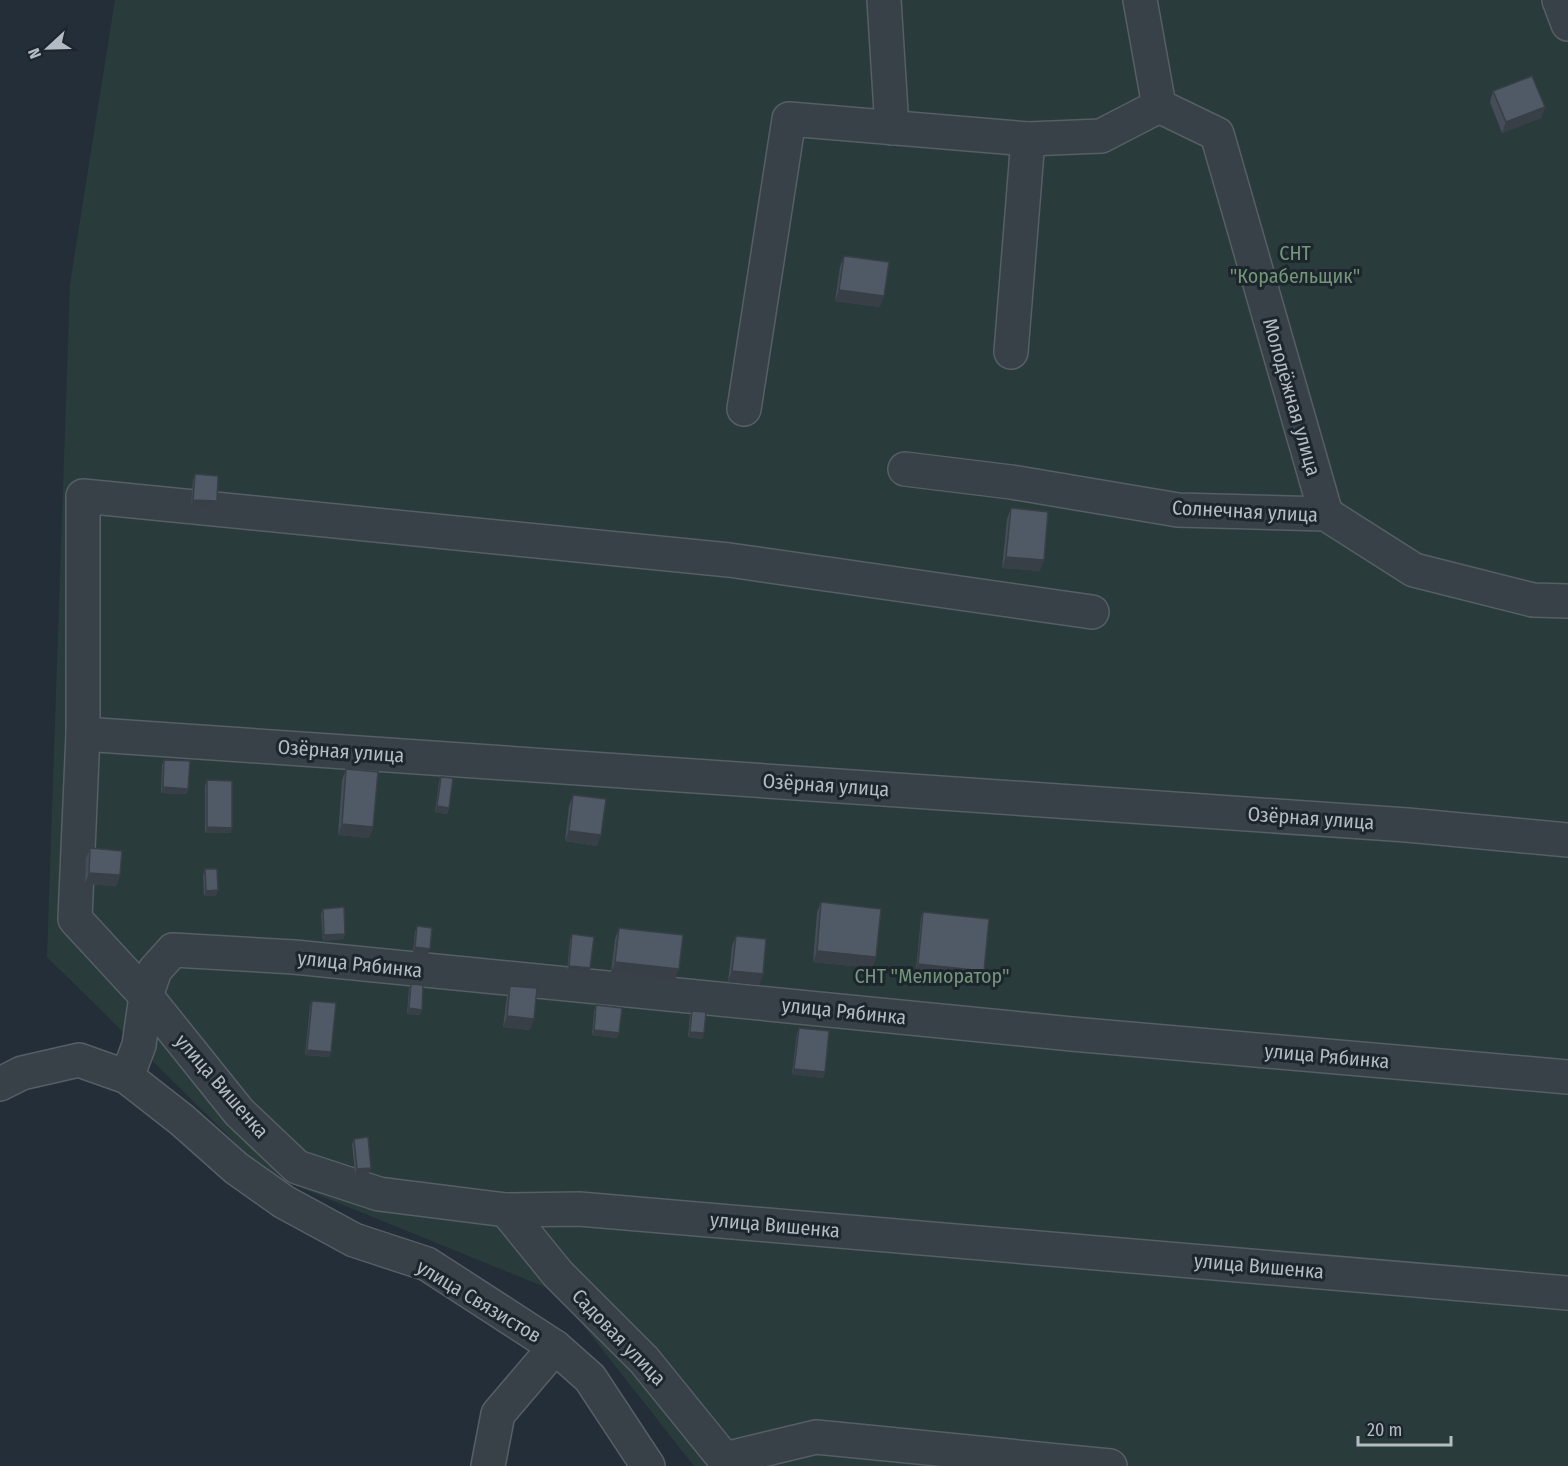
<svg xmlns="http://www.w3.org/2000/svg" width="1568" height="1466" viewBox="0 0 1568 1466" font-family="'Fira Sans Condensed',sans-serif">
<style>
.green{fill:#293c3b}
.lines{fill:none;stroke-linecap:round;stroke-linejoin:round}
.minor-casing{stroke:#565e66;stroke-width:36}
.minor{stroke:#384048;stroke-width:33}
.wall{fill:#454d58}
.shaded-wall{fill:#383f47}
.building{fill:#505a66;stroke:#383f47;stroke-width:1.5}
.labels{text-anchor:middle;stroke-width:6;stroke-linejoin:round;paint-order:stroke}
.park-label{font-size:20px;fill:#74977a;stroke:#1d252d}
.street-label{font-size:20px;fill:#b3bbc4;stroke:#1d252d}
</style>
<rect width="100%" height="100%" fill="#242e38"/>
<path class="green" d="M115,0H1568V1466H694L557,1292L267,1174L47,957L70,284Z"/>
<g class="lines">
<defs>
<g id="minor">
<path d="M884,0L892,128"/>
<path d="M1140,0L1159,106L1217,134L1326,514"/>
<path d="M1559,0L1568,24"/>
<path d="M1011,352L1028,139"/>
<path d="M744,409L789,119L1028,139L1101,136L1159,106"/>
<path d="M905,469L1011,482L1178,510L1326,514L1414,570L1533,600L1568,601"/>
<path d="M1092,612L729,560L83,496V734L75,919L146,996L155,970L173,950L294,957L1072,1034L1568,1077"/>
<path d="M83,734L1407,825L1568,840"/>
<path d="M127,1077L139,1045L146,996L239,1112L297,1167L379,1194L506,1210L579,1209L1568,1293"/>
<path d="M0,1084L22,1073L79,1060L127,1077L182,1120L236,1168L284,1202L354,1240L427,1264L555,1347L590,1378L648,1466"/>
<path d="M506,1210L558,1274L644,1360L730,1466"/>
<path d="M725,1459L816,1437L1110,1466"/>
<path d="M488,1466L498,1414L555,1347"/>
</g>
</defs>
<use href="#minor" class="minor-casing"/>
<use href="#minor" class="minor"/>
</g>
<g class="wall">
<path d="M1493,91L1545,107L1541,118L1502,133L1490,102Z"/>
<path d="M844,256L880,307L835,301L840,267Z"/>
<path d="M195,474L217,501L215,507L191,505L193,480Z"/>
<path d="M1011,508L1040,571L1002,568L1007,519Z"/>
<path d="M164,760L188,789L186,794L161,793L162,765Z"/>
<path d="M346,769L373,827L369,838L338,835L342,780Z"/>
<path d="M441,777L449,808L447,814L435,812L439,782Z"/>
<path d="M207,780L232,828L230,833H205V786Z"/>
<path d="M573,795L597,846L565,841L569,806Z"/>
<path d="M90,848L120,875L116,886L85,884L86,859Z"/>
<path d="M205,869L216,896H204L203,875Z"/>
<path d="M821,902L876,957L872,968L813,962L817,913Z"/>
<path d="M323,909L345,934L343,939L323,941L321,914Z"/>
<path d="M923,912L984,971L982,976L916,969L921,918Z"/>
<path d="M417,926L428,954L413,953L415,932Z"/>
<path d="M619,928L675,980L611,973L615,939Z"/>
<path d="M572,934L590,968L588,973L567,971L570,940Z"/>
<path d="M736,936L763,974L759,985L728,982L732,946Z"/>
<path d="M411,984L420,1015L407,1014L409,989Z"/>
<path d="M510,986L530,1030L503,1027L507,996Z"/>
<path d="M312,1001L331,1052L329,1057L305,1055L310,1006Z"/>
<path d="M596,1005L619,1033L617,1038L592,1035L594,1011Z"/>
<path d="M692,1011L704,1033L702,1039L688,1037L690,1016Z"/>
<path d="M799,1028L825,1072L823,1078L792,1074L797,1033Z"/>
<path d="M354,1139L369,1173L355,1174L352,1144Z"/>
</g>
<g class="shaded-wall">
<path d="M1545,107L1541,118L1502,133L1506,122Z"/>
<path d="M839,290L884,296L880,307L835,301Z"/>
<path d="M193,500L217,501L215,507L191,505Z"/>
<path d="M1006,557L1044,560L1040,571L1002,568Z"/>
<path d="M163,787L188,789L186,794L161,793Z"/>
<path d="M437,806L449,808L447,814L435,812Z"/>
<path d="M342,824L373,827L369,838L338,835Z"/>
<path d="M207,827L232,828L230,833H205Z"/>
<path d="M569,831L601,835L597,846L565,841Z"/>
<path d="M89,873L120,875L116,886L85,884Z"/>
<path d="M218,890L216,896H204L206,891Z"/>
<path d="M345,934L343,939L323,941L324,935Z"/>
<path d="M415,947L430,949L428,954L413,953Z"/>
<path d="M817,951L876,957L872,968L813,962Z"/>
<path d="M615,962L679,969L675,980L611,973Z"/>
<path d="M918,964L984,971L982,976L916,969Z"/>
<path d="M569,966L590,968L588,973L567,971Z"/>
<path d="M732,971L763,974L759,985L728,982Z"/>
<path d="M409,1008L422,1010L420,1015L407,1014Z"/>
<path d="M507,1016L534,1019L530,1030L503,1027Z"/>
<path d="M594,1030L619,1033L617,1038L592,1035Z"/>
<path d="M690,1032L704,1033L702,1039L688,1037Z"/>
<path d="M307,1050L331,1052L329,1057L305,1055Z"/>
<path d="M794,1069L825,1072L823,1078L792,1074Z"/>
<path d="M371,1168L369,1173L355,1174L357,1169Z"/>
</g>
<g class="building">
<path d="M1532,76L1545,107L1506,122L1493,91Z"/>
<path d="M844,256L889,262L884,296L839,290Z"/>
<path d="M195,474L218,476L217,501L193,500Z"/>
<path d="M1011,508L1048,512L1044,560L1006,557Z"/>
<path d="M164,760L190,761L188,789L163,787Z"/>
<path d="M346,769L378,772L373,827L342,824Z"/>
<path d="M441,777L453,778L449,808L437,806Z"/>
<path d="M207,780L232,781V828L207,827Z"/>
<path d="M573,795L606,799L601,835L569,831Z"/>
<path d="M90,848L122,851L120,875L89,873Z"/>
<path d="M205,869H217L218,890L206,891Z"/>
<path d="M821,902L881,909L876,957L817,951Z"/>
<path d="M344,907L345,934L324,935L323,909Z"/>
<path d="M923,912L989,919L984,971L918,964Z"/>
<path d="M417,926L432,928L430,949L415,947Z"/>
<path d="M619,928L683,935L679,969L615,962Z"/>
<path d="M572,934L594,937L590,968L569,966Z"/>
<path d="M736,936L766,939L763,974L732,971Z"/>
<path d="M411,984L423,985L422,1010L409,1008Z"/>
<path d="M510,986L537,988L534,1019L507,1016Z"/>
<path d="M312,1001L336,1003L331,1052L307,1050Z"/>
<path d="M596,1005L622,1008L619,1033L594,1030Z"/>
<path d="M692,1011L706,1012L704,1033L690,1032Z"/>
<path d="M799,1028L829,1031L825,1072L794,1069Z"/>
<path d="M368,1137L371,1168L357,1169L354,1139Z"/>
</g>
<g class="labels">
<g class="park-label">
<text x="1295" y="260">СНТ<tspan x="1295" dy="23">"Корабельщик"</tspan></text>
<text x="932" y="983">СНТ "Мелиоратор"</text>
</g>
<g class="street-label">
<text transform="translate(1292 397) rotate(74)" y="7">Молодёжная улица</text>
<text transform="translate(1245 511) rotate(3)" y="7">Солнечная улица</text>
<text transform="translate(341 751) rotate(4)" y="7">Озёрная улица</text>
<text transform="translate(826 785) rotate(4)" y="7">Озёрная улица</text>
<text transform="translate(1311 818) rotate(4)" y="7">Озёрная улица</text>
<text transform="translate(360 964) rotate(6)" y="7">улица Рябинка</text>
<text transform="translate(844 1011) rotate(6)" y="7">улица Рябинка</text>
<text transform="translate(1327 1056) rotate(5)" y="7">улица Рябинка</text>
<text transform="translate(222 1086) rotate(49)" y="7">улица Вишенка</text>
<text transform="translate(775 1225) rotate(5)" y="7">улица Вишенка</text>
<text transform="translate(1259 1266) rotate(5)" y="7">улица Вишенка</text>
<text transform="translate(479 1301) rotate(31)" y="7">улица Связистов</text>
<text transform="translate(619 1337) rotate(46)" y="7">Садовая улица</text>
</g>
</g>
<g transform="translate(48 48) rotate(248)" stroke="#1d252d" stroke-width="4.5" paint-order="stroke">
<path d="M0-4.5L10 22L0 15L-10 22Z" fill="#b3bbc4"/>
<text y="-9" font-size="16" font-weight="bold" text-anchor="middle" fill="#b3bbc4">N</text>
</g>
<path d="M1358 1436v9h93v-9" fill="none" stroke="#b3bbc4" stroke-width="3"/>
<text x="1367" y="1436" font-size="18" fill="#b3bbc4" stroke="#1d252d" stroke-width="4.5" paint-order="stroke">20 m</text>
</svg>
